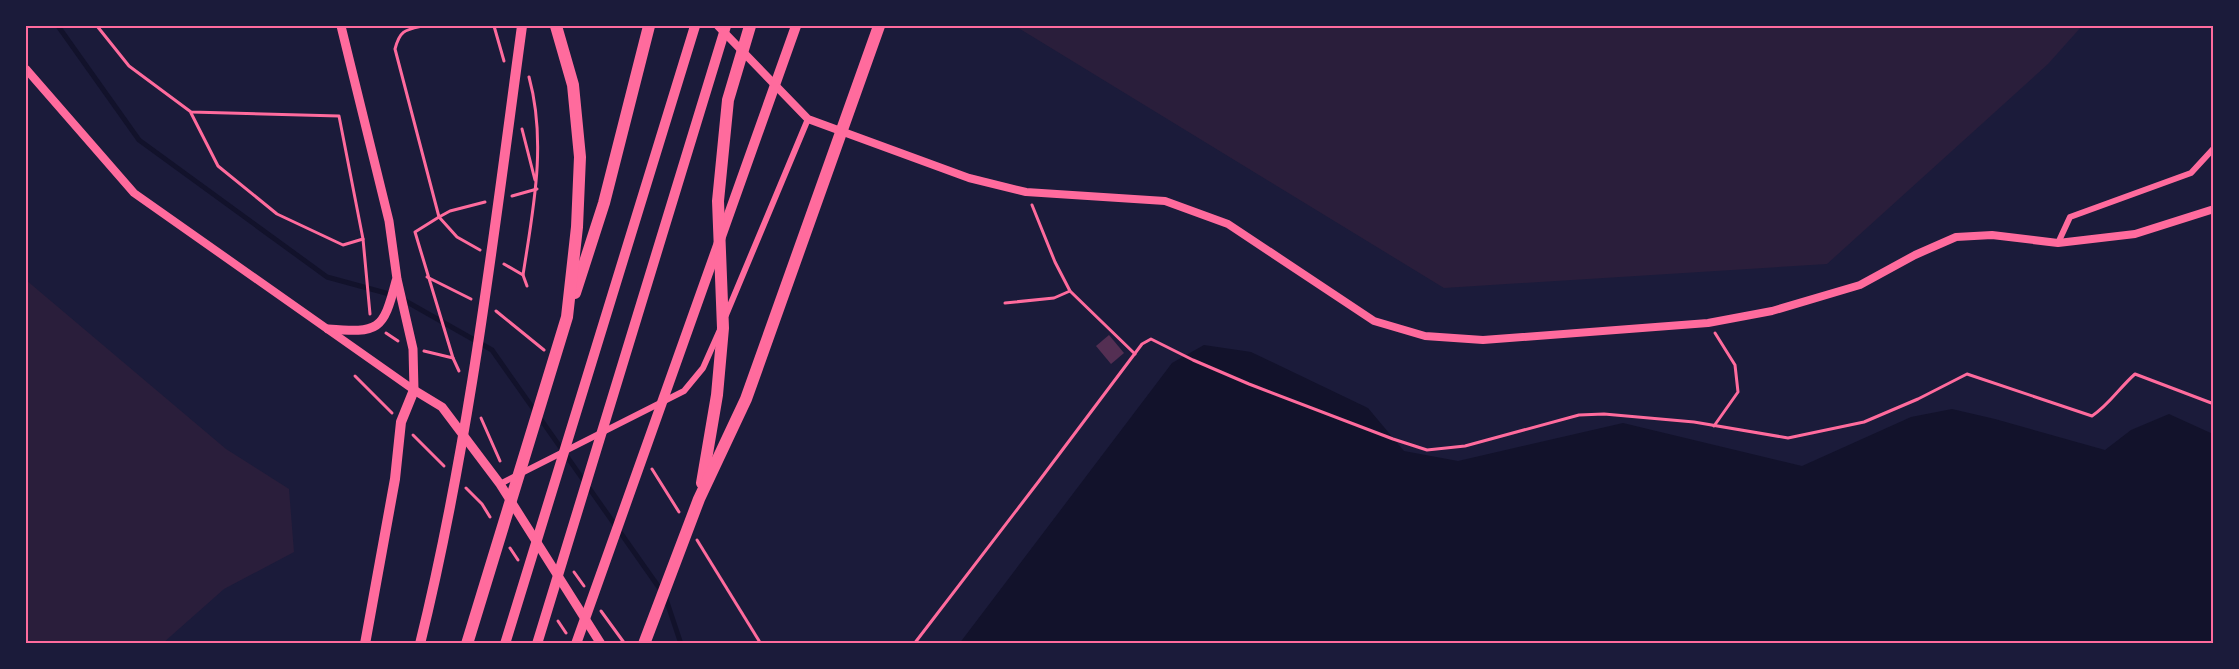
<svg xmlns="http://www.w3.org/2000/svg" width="2239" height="669" viewBox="0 0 2239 669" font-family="Helvetica,sans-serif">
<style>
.green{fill:#2a1e3b}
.water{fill:#12122b}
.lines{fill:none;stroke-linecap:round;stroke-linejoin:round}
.stream{stroke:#12122b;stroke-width:5}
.building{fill:#542f53}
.path{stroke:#ff6b9d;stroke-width:3}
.minor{stroke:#ff6b9d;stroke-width:6}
.tertiary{stroke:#ff6b9d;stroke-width:8}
.secondary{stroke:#ff6b9d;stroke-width:9}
.trunk{stroke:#ff6b9d;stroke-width:10}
.motorway{stroke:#ff6b9d;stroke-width:12}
.neatline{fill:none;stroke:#ff6b9d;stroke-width:2}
</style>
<rect width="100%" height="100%" fill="#1b1b3a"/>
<g class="green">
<path d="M1015,26H2082L2048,64L1827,264L1444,288Z"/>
<path d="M26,280L226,449L289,489L294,552L224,589L163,643H26Z"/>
</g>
<path class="water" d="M1204,345L1251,352L1368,408L1404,451L1458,461L1623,423L1802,466L1911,417L1952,409L1995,419L2105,450L2131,430L2169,414L2213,434V643L959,644L1172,363Z"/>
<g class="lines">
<g class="stream">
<path d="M58,26L139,140L327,277L393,295"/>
<path d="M402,299L492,350L665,596L681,644"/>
</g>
</g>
<path class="building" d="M1109,335L1124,353L1111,364L1096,346Z"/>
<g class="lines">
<g class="path">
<path d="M97,26L129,66L191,112L339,116L363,239L370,314"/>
<path d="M423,26C405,30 400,30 395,49L439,217L450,211L485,202"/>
<path d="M494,26L504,61"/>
<path d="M191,113L218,166L277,214L343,245L363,239"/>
<path d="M522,129L535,180"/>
<path d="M512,196L537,189"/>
<path d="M1032,205L1055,262L1070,291L1135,354"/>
<path d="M504,264L523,275C533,210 547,143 529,77"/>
<path d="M523,275L527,286"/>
<path d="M427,277L471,299"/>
<path d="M1005,303L1054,298L1070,291"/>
<path d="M496,311L544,350"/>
<path d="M386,333L398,341"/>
<path d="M424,351L453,358L415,232L439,217L457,237L480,250"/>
<path d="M453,358L459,371"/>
<path d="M355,376L392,413"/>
<path d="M481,418L500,461"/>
<path d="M1714,426L1738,392L1735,365L1715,333"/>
<path d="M413,435L444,466"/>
<path d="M652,469L679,512"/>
<path d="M466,488L482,504L490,517"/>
<path d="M697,540L761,644"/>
<path d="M510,548L518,560"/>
<path d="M574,572L584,586"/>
<path d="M601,611L625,644"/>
<path d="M558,621L566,633"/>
<path d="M914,644L1039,481L1142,344L1151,339L1193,360L1249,384L1393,439L1427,450L1465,446L1579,415L1604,414L1694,422L1788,438L1864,422L1918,399L1967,374L2092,416C2109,405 2120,387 2135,374L2214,404"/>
</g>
<g class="minor">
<path d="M2058,243L2070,217L2191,173L2214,148"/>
<path d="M726,315L808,119"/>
<path d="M500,484L684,391L703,368L719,332"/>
</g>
<g class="tertiary">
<path d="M718,26L808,119L969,178L1026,192L1165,201L1228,224L1374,321L1425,336L1483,340L1708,323L1772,311L1860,285L1915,255L1956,237L1992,235L2058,243L2135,234L2214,209"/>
<path d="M26,69L134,193L414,390"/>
</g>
<g class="secondary">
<path d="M341,26L389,221L397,279L413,349L414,390L442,407L500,484L601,644"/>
<path d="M328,329C379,333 383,331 396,281"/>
</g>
<g class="trunk">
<path d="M365,644L395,479L401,422L414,390"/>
<path d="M420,644C470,441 494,232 522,26"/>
<path d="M505,644L695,26"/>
<path d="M537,644L726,26"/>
<path d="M576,644L796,26"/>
</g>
<g class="motorway">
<path d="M575,293L604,203L649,26"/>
<path d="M702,483L717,395L723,328L718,201L728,100L750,26"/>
<path d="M467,644L567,317L577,227L580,157L573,85L556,26"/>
<path d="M644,644L699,499L746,399L879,26"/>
</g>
</g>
<rect width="2239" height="669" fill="none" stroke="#1b1b3a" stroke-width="54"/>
<rect x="27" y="27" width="2185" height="615" class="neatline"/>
</svg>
